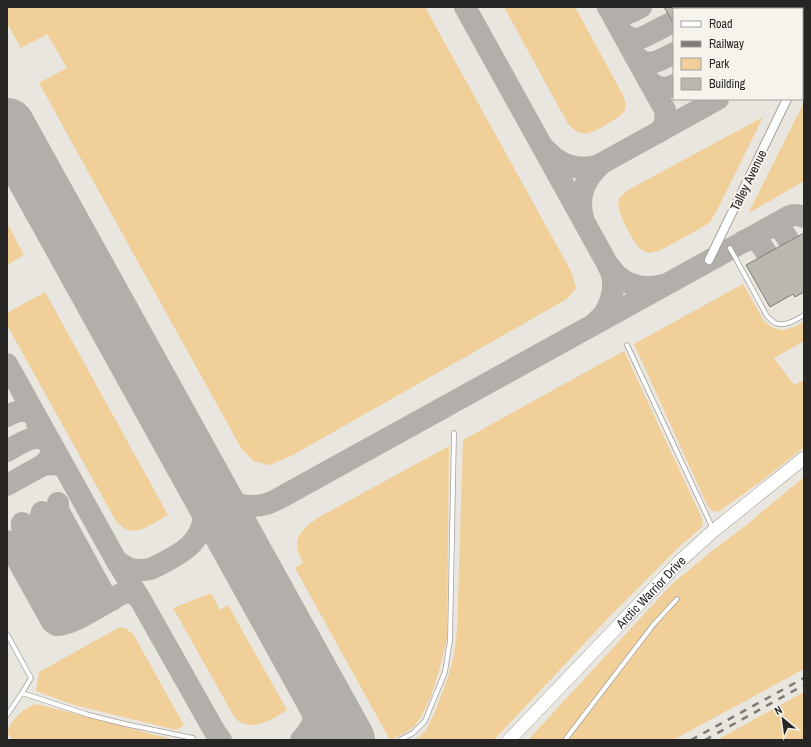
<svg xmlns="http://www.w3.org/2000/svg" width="811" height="747" viewBox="0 0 811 747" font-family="'Archivo Narrow',sans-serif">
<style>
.green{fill:#f1cf99}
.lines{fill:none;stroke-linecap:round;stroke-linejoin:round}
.taxiway{stroke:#b2afaa;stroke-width:22}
.runway{stroke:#b2afaa;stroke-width:56}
.building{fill:#bab7b1;stroke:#807d78}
.lane-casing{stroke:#a4a19b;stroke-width:5.5}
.street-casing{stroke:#a4a19b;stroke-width:10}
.primary-casing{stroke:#a4a19b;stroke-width:14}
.lane{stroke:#fff;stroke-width:4}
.street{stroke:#fff;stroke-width:8}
.primary{stroke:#fff;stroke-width:13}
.rail{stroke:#7c7976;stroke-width:2.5;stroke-dasharray:7 7;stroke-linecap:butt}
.labels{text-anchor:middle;stroke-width:4;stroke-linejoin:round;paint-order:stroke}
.street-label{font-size:13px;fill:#272624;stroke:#f6f2ec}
</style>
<rect width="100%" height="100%" fill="#e9e5df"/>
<g class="green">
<path d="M7,7H425L572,273L576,288L567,299L293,455L270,465L253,461L241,448L39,83L67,68L47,34L21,48L7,23Z"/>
<path d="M504,7H575L623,95C624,99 627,106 625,110C622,117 595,132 588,133C585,134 583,133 581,133C576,132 572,128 568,124Z"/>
<path d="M804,102V181L749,213V212Z"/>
<path d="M763,117L716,212L710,222L701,228L659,251L649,253L640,249L635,243L626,227L620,213L618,203L620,197L628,190Z"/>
<path d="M7,223L24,255L7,265Z"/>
<path d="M743,284L764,321L773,328L783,330L794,327L804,322V341L774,358L794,385L804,380V447L763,480L718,512L711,510L707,505L634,344Z"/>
<path d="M45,292L168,515C157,521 140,535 126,529C123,528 119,524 116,521L7,325V313Z"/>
<path d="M624,351L700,514L703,523L701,528L679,547L611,615L494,740H413L419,737L426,730L435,712L448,677L454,655L457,632L463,440Z"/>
<path d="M449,446L447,638C442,661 430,713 412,728C406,733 397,737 390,740L295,568L303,563C302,559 299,555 298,551C293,533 310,523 323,515Z"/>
<path d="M804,477V669L673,740H528L671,585L712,551L744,527Z"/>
<path d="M211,593L220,610L228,605L287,710C273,719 251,733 236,719C234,717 232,714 231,711L173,608Z"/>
<path d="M118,628H125L133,634L184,725L176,730L74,705L36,691L39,672Z"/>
<path d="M804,692V740H717Z"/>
<path d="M37,704L175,740H12L7,731C12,719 24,707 37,704Z"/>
</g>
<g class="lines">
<g class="taxiway">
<path d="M465,7L608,265C612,269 615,274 619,277C631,287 648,289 662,285"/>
<path d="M608,7L665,110C666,119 666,125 659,132"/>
<path d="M608,7C620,19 628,14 641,7"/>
<path d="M754,7L755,9"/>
<path d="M622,32C633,43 641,39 653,32C660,29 666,25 673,22"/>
<path d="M802,54L804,53"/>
<path d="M635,56C649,69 660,60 674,53"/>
<path d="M649,81C656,88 665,90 674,85"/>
<path d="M546,150C560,165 577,171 597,166L718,99"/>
<path d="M7,171C24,175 35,185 46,197"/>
<path d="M583,218C577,195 585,179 601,164"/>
<path d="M768,228C781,226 783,231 789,241"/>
<path d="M744,241C757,237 761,244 767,254"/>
<path d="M596,322C609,312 616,291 612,275C611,271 609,268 608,265"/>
<path d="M7,364L116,560C122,565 129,570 137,570C141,570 146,570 150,569C158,566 180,554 187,548C193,543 198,536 201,529C209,510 206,493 199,475"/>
<path d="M7,416C19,410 25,408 36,417L37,423"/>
<path d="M7,451C22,443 35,431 51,443C52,453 51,458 43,465"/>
<path d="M201,476C218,495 237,512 266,504C270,503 274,501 278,499L790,216C795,214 799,215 804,217"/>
<path d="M7,485L43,465L52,464L58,465"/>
<path d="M58,503V510L104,594L108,598L112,600"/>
<path d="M42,512L40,519L86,600C91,606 97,606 104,604"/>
<path d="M22,523V527L24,531L69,611C75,616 81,615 88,613"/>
<path d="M7,541L52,622L56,625C70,627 108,601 123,593C130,591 135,594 140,599"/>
<path d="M116,560L140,599L215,732L221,740"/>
<path d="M301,740C320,721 318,701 312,677"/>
</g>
<path class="runway" d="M7,126L347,740"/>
</g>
<g class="building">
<path d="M664,7H674V24Z"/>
<path d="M804,233V292L795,297L793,294L770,307L746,265Z"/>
</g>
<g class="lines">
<defs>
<g id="lane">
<path d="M730,248L767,316C769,318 772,321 775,323C785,327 796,320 804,315"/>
<path d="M627,345L713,529"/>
<path d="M7,634L31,678L22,693L7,715"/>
<path d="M22,693L89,715L125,724L193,738"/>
<path d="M400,740L413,733L425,721L445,672L450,640L454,433"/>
<path d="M565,740L654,624L677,599"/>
</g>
<g id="street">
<path d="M798,7L799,9"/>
<path d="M802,15L804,21"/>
<path d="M802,69L804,64"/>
<path d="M709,260L787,99"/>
</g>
<g id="primary">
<path id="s1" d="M509,740L680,561L712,532L804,458"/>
</g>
</defs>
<use href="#lane" class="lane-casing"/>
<use href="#street" class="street-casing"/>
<use href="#primary" class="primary-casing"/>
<use href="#lane" class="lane"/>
<use href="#street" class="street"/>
<use href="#primary" class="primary"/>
<g class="rail">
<path d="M691,740L804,678"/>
<path d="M705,740L804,685"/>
</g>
</g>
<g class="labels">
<g class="street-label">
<text transform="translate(748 180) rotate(-64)" y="5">Talley Avenue</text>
<text dy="5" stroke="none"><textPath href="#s1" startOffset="205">Arctic Warrior Drive</textPath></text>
</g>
</g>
<rect width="811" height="747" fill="none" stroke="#272624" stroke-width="16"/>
<rect x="673" y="8" width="130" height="92" fill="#f6f2ec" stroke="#a3a09c"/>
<rect x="681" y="21" width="20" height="6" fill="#ffffff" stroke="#a3a09c"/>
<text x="709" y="28" font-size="12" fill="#272624">Road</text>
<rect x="681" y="41" width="20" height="6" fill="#7c7976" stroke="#a3a09c"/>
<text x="709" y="48" font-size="12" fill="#272624">Railway</text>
<rect x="681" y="58" width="20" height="12" fill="#f1cf99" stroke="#a3a09c"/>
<text x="709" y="68" font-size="12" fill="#272624">Park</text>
<rect x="681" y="78" width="20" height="12" fill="#bab7b1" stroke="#a3a09c"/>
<text x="709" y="88" font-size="12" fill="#272624">Building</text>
<g transform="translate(783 719) rotate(331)" stroke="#f6f2ec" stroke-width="3" paint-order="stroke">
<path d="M0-3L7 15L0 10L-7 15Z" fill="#272624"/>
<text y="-6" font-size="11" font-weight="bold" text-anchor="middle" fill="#272624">N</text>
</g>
</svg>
